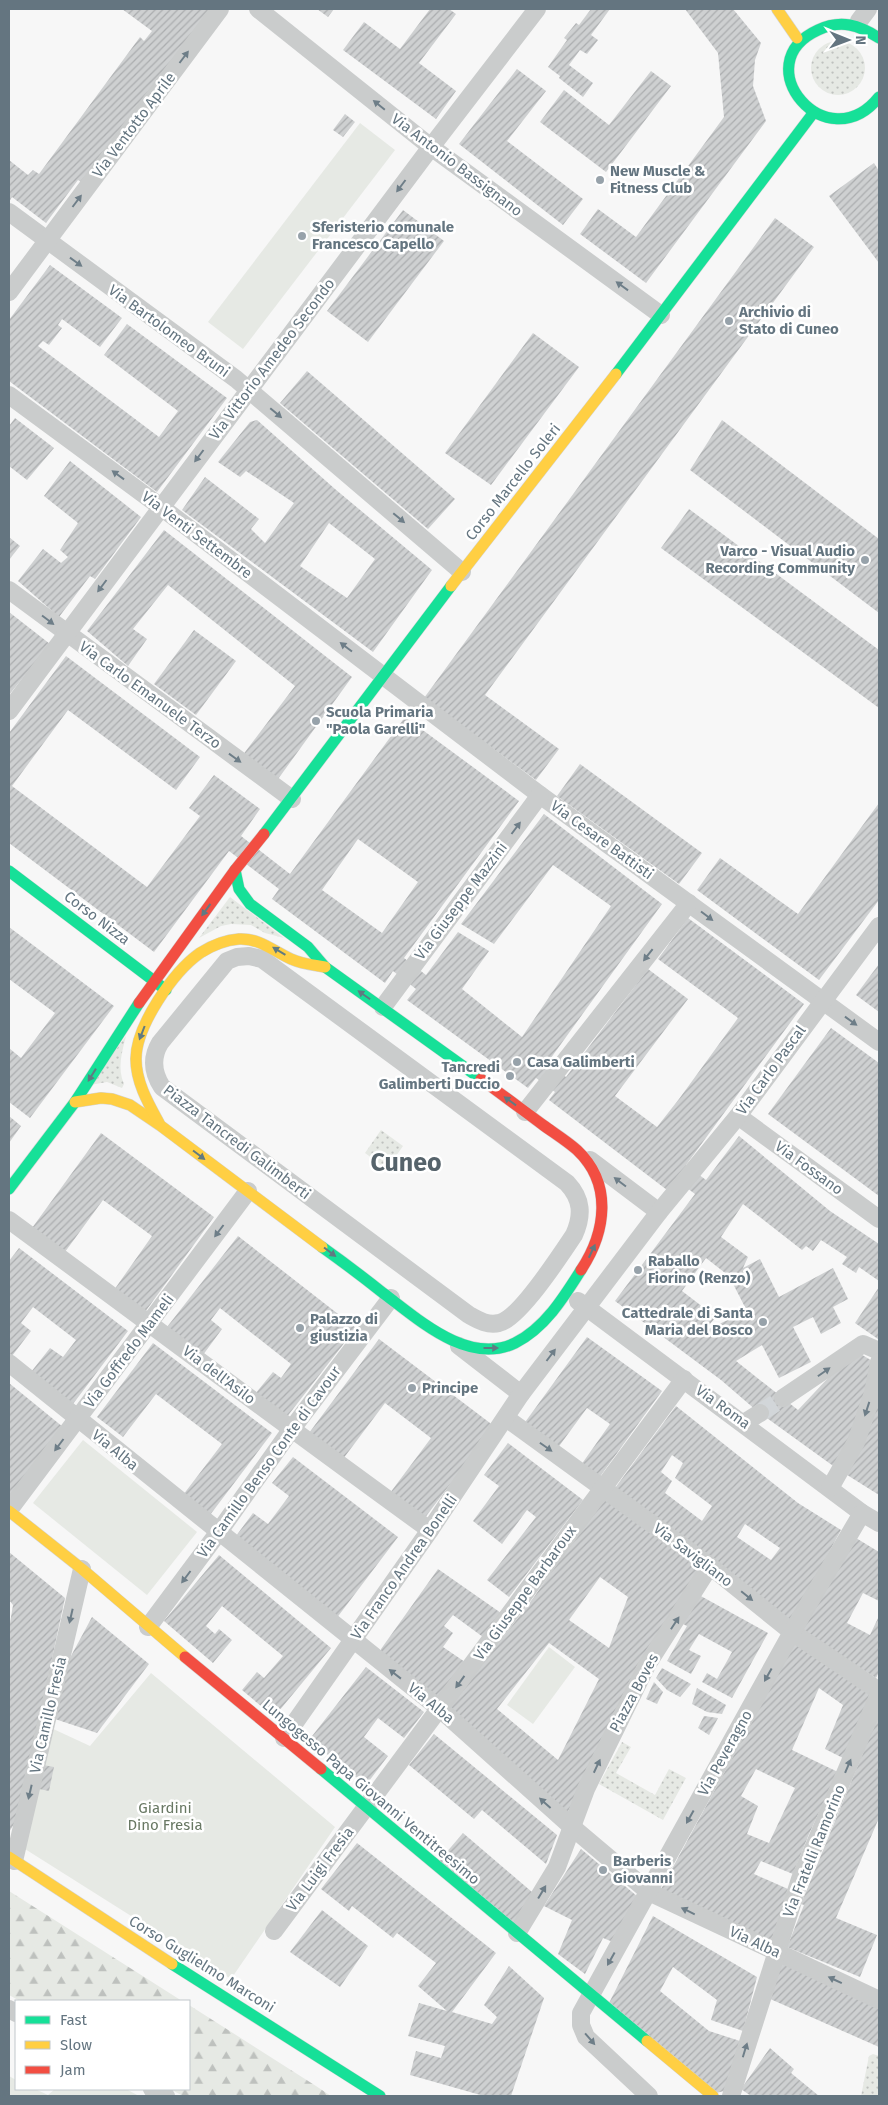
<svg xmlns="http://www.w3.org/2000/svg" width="888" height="2105" viewBox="0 0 888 2105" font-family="'Fira Sans',sans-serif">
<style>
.grass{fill:url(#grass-dots)}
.forest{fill:url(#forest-firs)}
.park{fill:#e6e9e4}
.building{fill:url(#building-hatch);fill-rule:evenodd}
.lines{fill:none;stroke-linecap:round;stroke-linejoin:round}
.street-tunnel{stroke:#d2d6d9;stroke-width:18;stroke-dasharray:18 9;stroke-linecap:butt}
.fast-casing{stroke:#d3d4d5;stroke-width:12}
.slow-casing{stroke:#d3d4d5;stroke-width:12}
.jam-casing{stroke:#d3d4d5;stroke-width:12}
.street{stroke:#cacccc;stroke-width:18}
.fast{stroke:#16e098;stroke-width:11}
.slow{stroke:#ffcf43;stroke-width:11}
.jam{stroke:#f24e42;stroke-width:11}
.oneway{fill:#6e7e88}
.oneway2{fill:#607a81}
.poi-dot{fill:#97a2aa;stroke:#fff;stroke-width:2}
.labels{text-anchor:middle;stroke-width:5;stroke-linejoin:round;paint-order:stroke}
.street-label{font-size:15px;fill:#647580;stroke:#fff}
.poi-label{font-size:15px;font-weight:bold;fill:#647580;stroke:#fff;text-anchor:start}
.park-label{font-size:15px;fill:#687863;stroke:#fff}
.town-label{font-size:25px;font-weight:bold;fill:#56636b;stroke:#fff}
</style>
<defs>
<pattern id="grass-dots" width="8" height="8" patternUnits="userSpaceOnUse" patternTransform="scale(1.25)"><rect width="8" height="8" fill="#e6e9e4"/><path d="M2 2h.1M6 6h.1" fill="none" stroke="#bec1be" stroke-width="1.8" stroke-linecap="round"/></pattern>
<pattern id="forest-firs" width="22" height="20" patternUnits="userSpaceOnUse" patternTransform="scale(1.25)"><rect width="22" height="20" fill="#e6e9e4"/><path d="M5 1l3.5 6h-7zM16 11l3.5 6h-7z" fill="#bec1be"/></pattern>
<pattern id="building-hatch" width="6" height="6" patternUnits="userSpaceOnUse" patternTransform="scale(1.25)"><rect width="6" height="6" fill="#ced0d1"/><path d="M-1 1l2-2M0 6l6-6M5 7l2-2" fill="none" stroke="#abadaf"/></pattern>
</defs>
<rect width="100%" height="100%" fill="#f7f7f7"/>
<g class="grass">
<circle cx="838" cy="68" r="27"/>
<path d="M230,897L284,938L265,933L251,925L231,924L221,926L199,938Z"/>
<path d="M126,1036C122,1052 117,1068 124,1084L122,1088L107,1082L90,1085Z"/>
<path d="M381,1130L403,1146L387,1169L365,1153Z"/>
<path d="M622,1742L631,1747L616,1773L655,1795L669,1769L686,1778L663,1820L599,1784Z"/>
<path d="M873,2054L879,2056V2096H861L869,2056Z"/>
</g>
<g class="forest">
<path d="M9,1891L182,2001H20L9,1995Z"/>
<path d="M189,2005L316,2086L331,2096H183L170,2089H189Z"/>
</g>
<g class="park">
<path d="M360,123L395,150L243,349L208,322Z"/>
<path d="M83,1440L197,1532L147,1595L33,1503Z"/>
<path d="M549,1647L575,1667L533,1724L507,1705Z"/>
<path d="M151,1673L335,1827L231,1979L25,1849L49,1727L90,1746Z"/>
<path d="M9,2076L16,2080V2089H35L48,2095L55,2089H126L139,2096H9Z"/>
</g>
<g class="building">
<path d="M122,9H214L84,184L78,180L46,223L12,197L9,202V160L28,175L33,170L39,174L140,37L144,41L152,31Z"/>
<path d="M317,9H334L328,17Z"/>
<path d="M430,9H449L456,14L419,63L456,91L436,119L343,50L364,22L400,49Z"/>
<path d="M591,9H610L591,35L598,40L587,54L580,50L569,65L593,83L583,97L559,78L560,76L548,67L567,40L564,38L576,23L579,25Z"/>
<path d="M685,9H733L761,43L755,60L753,86L766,121L646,283L580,234L598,209L636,237L724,117L718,53Z"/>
<path d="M517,69L546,91L507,141L583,199L563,225L459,144Z"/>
<path d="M651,71L671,86L606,172L540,122L564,90L609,125Z"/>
<path d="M345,114L355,122L343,137L333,130Z"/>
<path d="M874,163L879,171V263L829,196Z"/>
<path d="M403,210L444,241L368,342L327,311Z"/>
<path d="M775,218L814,247L485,695L559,749L536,780L424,698Z"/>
<path d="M50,265L122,318L100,347L62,319L58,325L62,328L49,345L43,341L38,346L159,437L178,411L104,355L127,324L227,398L157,492L9,381V320Z"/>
<path d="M533,333L579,367L491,485L445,453Z"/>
<path d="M307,371L455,499L428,529L280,403Z"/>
<path d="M15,418L54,448L27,480L9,466V426Z"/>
<path d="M257,420L335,489L432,570L373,652L182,510L205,477L259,519L251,529L265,543L294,503L246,471L240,477L218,462L250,422ZM329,523L375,559L347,598L300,566Z"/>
<path d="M722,420L879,539V613L690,470Z"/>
<path d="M70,461L141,517L95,579L90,576L59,617L18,581L43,549L61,563L68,557L60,550L78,523L44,496Z"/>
<path d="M689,509L879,650V708L661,548Z"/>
<path d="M164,530L352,677L273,786L239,760L295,686L168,585L133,629L147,639L128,666L87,631Z"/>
<path d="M9,537L20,546L9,560Z"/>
<path d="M9,612L50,644L9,695Z"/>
<path d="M194,630L236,661L196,715L154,684Z"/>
<path d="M66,656L200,757L176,790L68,710L12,786L147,887L200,816L189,808L214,775L260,809L241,836L290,874L405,717L519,801L404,958L426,975L458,932L489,951L462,989L522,1037L611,906L553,865L494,944L461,924L544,814L662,904L548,1062L566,1077L648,969L688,999L615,1096L657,1127L679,1099L738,1018L658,959L688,918L804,1004L686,1165L706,1180L739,1136L830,1211L879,1244V1281L859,1267L856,1273L842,1264L847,1257L821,1240L813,1251L806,1246L802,1250L743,1204L721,1237L748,1257L743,1268L760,1259L779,1297L833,1268L848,1299L833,1307L841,1323L821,1334L813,1317L793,1327L811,1362L779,1378L762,1345L736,1361L798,1410L830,1376L859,1353L874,1362L861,1415L836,1468L757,1411L721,1380L615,1301L695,1194L675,1179L667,1190L549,1100L555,1092L536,1078L528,1088L407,1000L416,989L393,971L385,983L272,899L279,889L229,851L154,952L9,843V733ZM358,839L418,882L382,933L322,890ZM706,1258L729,1276L747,1311L704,1331L716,1317L682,1291Z"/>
<path d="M580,764L702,853L679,884L557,796Z"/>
<path d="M879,803V900L819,980L697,890L720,858L798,914Z"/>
<path d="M9,927L114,1006L30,1118L9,1102V1048L21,1058L55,1013L9,979Z"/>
<path d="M879,964V1012L856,995Z"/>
<path d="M831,1028L879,1063V1196L768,1114Z"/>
<path d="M9,1116L21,1126L9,1143Z"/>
<path d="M101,1133L214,1217L145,1312L114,1290L152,1236L103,1200L65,1252L32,1228Z"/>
<path d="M238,1236L356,1328L286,1418L255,1394L273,1372L281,1378L291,1364L220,1308L211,1320L222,1329L203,1355L167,1327Z"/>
<path d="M19,1248L128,1331L73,1404L31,1372L50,1348L63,1357L76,1340L33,1307L21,1323L31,1331L12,1356L9,1353V1261Z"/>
<path d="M879,1287V1337L878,1339L855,1323Z"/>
<path d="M587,1337L662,1391L599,1478L581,1465L610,1424L587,1408L557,1449L523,1425Z"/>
<path d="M379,1339L494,1426L424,1519L390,1493L431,1438L385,1403L343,1459L309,1433Z"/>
<path d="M153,1343L272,1433L210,1515L183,1495L222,1444L156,1394L123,1437L97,1417Z"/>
<path d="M9,1383L63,1427L9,1501Z"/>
<path d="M879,1392V1495L844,1473Z"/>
<path d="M676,1406L798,1503L841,1530L791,1622L615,1488ZM672,1455L683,1463L675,1478L712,1506L702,1521L665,1493L672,1481L661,1472ZM745,1524L780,1548L771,1560L737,1537Z"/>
<path d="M508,1443L583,1500L509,1597L487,1580L536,1517L527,1510L502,1544L473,1521L499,1486L484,1475Z"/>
<path d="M293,1457L398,1537L336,1619L233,1540L253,1513L268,1524L289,1496L272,1483Z"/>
<path d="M603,1497L703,1567L637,1666L567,1814L447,1710L534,1597ZM600,1577L628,1597L609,1648L569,1620ZM549,1643L599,1679L558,1760L497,1709Z"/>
<path d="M856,1538L879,1552V1601L863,1593L847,1623L870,1635L879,1616V1672L876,1678L800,1630Z"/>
<path d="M9,1552L65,1598L18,1818L9,1832V1629L13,1605L9,1600Z"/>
<path d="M219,1555L331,1648L274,1717L242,1690L257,1672L264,1678L283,1656L222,1606L206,1626L215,1634L219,1629L232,1640L213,1663L164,1621Z"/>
<path d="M438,1569L501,1613L483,1637L453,1615L444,1626L453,1633L443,1647L465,1662L435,1701L381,1655V1649Z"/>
<path d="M699,1595L768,1633L732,1698L702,1682L707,1673L717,1679L732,1652L699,1634L689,1650L701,1656L691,1674L667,1661L687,1626L683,1624Z"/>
<path d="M92,1617L149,1664L97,1733L49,1717L57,1682Z"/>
<path d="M795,1642L872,1693L845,1759L825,1749L843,1705L819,1688L792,1750L838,1772L809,1834L793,1874L761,1861L754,1874L788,1889L771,1942L660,1891ZM756,1769L795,1788L769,1843L747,1834L758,1806L741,1796Z"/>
<path d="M366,1667L424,1712L404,1738L378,1718L364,1737L388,1756L366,1785L309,1740Z"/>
<path d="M662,1668L691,1684L680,1697L667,1690L656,1678Z"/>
<path d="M654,1682L663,1692L657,1704L646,1699Z"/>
<path d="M697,1688L726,1705L722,1714L707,1712L692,1704Z"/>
<path d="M879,1714V1818L836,1918L877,1935L860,1977L787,1947L804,1905L801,1904Z"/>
<path d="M704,1716L718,1718L709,1735L698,1728Z"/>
<path d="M434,1734L557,1835L546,1864L482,1810L474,1819L409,1765Z"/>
<path d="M43,1765L54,1767L49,1791L39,1789Z"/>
<path d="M463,1833L532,1892L516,1926L439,1861Z"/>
<path d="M357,1843L496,1953L452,2012L492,2024L497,2017L484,2005L509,1966L544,1998L511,2096H484L410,2075L416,2051L441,2058L445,2046L408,2036L419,2003L447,2011L418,1986L436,1963L397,1933L393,1938L352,1906L349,1911L321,1889Z"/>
<path d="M581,1849L638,1897L613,1942L603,1938L585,1974L558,1954L572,1920L544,1906Z"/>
<path d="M322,1910L368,1946L340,1987L290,1952Z"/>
<path d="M653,1916L757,1977L743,2031L711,2020L717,2000L673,1967L660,1991L709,2031L740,2041L728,2090L716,2093L609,2003Z"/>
<path d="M780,1962L879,2005V2047L768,1998Z"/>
<path d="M770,2048L794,2069L791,2073L819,2096H751L741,2089Z"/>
</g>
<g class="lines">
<path class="street-tunnel" d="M760,1413L783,1398"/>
<defs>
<g id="fast">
<path d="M879,38C859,25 841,19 818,30C744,64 827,162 879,97"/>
<path d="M616,374L814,112"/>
<path d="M264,834L451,586"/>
<path d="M235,870L239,889L250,904L308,947L325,967L481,1079"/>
<path d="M9,871L166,990"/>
<path d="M9,1189L75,1102L139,1003"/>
<path d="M322,1247C343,1262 363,1277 383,1293C418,1319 468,1366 515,1343C545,1328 564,1297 581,1270"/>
<path d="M321,1769L647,2041"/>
<path d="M172,1964L380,2096"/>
</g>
<g id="slow">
<path d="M777,9L797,38"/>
<path d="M451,586L616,374"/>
<path d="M75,1102L101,1098L112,1099L130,1105L161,1126L322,1247"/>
<path d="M159,1123C148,1103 136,1082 136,1059C136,1026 173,972 200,953C211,946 225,940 239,939C260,938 273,951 291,959C302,964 314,965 325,967"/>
<path d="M9,1511L82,1569L185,1657"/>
<path d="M9,1857L172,1964"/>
<path d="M647,2041L713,2096"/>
</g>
<g id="jam">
<path d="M139,1003L235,870L264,834"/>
<path d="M481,1079C502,1095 523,1110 543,1125C554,1133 567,1141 577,1150C613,1184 606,1232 581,1270"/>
<path d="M185,1657L321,1769"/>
</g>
</defs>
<use href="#fast" class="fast-casing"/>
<use href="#slow" class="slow-casing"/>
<use href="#jam" class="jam-casing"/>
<g class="street">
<path d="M258,9L431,147L661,315"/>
<path d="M859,21L868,9"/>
<path d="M9,212L236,379L462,572"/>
<path d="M9,292L220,9"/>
<path d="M9,395L161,507L540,795L879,1042"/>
<path d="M9,590L292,799"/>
<path d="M9,711L431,147L537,9"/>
<path d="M249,956L262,959L567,1183C582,1199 583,1215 574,1235C562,1253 519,1319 499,1323C488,1326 478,1320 469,1315L162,1087C153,1073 151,1058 160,1043L227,961L237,957Z"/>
<path d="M383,1007L540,795"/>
<path d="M525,1112L689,903"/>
<path d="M738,1116L879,1219"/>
<path d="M590,1160L659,1212"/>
<path d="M9,1220C149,1323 289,1428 430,1530"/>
<path d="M578,1301L862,1513L879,1523"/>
<path d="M459,1346L521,1394"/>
<path d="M9,1363L440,1709L572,1827L649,1892L879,2000"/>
<path d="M783,1398L863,1344L879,1351"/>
<path d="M506,1418L710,1566L792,1632L879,1691"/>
<path d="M744,1423L760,1413"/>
<path d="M830,1488L856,1442L873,1393L879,1362"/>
<path d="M9,1510L248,1191"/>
<path d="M148,1627L218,1533L291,1430L391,1298"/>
<path d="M284,1738L430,1530L521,1394L659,1212L738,1116L879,926"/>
<path d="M14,1861L82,1569"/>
<path d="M274,1931L684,1379"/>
<path d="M517,1933L557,1867L586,1789L647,1665L710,1566"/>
<path d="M9,2009L16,2013"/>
<path d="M152,2089L166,2096"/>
<path d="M649,2096L586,2037L581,2025V2013L792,1632L862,1513"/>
<path d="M731,2096L800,1879L879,1694"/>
</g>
<use href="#fast" class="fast"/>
<use href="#slow" class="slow"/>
<use href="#jam" class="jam"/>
</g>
<defs><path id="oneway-solid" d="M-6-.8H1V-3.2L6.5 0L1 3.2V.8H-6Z" transform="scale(1.25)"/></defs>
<g class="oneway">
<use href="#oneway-solid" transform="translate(184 57) rotate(-53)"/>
<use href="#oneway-solid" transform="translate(379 105) rotate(-141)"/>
<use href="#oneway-solid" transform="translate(401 186) rotate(127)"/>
<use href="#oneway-solid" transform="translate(77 201) rotate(-53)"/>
<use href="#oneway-solid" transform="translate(76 262) rotate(36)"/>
<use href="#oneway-solid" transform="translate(622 286) rotate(-144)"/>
<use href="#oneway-solid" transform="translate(276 413) rotate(40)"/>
<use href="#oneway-solid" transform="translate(199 456) rotate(127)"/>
<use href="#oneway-solid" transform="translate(118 475) rotate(-144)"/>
<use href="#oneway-solid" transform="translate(399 518) rotate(40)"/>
<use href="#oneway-solid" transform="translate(102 586) rotate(127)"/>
<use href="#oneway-solid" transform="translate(48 620) rotate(37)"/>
<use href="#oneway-solid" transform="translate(346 647) rotate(-143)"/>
<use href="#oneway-solid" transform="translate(235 758) rotate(36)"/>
<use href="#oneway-solid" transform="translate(516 828) rotate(-53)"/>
<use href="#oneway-solid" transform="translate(707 916) rotate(37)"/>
<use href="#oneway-solid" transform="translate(648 955) rotate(128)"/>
<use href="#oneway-solid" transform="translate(851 1021) rotate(36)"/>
<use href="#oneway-solid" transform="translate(620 1182) rotate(-143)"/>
<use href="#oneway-solid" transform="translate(219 1231) rotate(127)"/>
<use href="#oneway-solid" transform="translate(551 1355) rotate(-53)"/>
<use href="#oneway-solid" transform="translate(824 1372) rotate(-35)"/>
<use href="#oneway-solid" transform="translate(867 1409) rotate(108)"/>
<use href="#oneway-solid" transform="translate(59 1445) rotate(127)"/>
<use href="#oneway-solid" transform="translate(546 1447) rotate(35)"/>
<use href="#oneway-solid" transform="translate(186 1577) rotate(127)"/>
<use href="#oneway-solid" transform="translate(747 1596) rotate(39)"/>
<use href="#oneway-solid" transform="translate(71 1616) rotate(103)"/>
<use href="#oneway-solid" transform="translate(675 1623) rotate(-57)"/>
<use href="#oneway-solid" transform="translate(395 1674) rotate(-142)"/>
<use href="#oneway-solid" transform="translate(768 1675) rotate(119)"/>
<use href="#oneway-solid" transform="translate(460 1682) rotate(126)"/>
<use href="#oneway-solid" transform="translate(597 1766) rotate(-65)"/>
<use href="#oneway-solid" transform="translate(848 1766) rotate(-67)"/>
<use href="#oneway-solid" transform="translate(30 1792) rotate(103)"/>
<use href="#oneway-solid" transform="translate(545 1803) rotate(-138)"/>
<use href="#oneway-solid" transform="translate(690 1817) rotate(119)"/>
<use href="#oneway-solid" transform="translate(542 1892) rotate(-59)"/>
<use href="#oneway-solid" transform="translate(688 1911) rotate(-154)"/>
<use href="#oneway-solid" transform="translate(611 1959) rotate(119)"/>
<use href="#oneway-solid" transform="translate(835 1980) rotate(-155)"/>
<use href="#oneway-solid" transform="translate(590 2039) rotate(49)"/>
<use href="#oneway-solid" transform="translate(745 2050) rotate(-73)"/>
</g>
<g class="oneway2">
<use href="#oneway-solid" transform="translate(206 910) rotate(126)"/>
<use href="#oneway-solid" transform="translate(279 951) rotate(-149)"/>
<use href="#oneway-solid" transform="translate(364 995) rotate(-145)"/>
<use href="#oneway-solid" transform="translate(142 1033) rotate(111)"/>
<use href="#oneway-solid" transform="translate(92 1075) rotate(122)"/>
<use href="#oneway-solid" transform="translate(510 1101) rotate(-144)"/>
<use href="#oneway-solid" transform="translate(199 1155) rotate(37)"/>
<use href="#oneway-solid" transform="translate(592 1251) rotate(-65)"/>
<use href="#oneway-solid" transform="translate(330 1252) rotate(37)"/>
<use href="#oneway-solid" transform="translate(491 1348)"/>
</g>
<g class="poi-dot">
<circle cx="600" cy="180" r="5"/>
<circle cx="302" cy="236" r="5"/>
<circle cx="729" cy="321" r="5"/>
<circle cx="865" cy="560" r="5"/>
<circle cx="316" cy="721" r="5"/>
<circle cx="517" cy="1062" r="5"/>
<circle cx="510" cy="1076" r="5"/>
<circle cx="638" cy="1270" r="5"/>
<circle cx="763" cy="1322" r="5"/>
<circle cx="300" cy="1328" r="5"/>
<circle cx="412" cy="1388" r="5"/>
<circle cx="603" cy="1870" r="5"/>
</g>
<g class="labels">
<g class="street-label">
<text transform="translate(134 125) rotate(-53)" y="5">Via Ventotto Aprile</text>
<text transform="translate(457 165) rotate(37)" y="5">Via Antonio Bassignano</text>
<text transform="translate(169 331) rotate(36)" y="5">Via Bartolomeo Bruni</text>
<text transform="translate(272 359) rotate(-53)" y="5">Via Vittorio Amedeo Secondo</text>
<text transform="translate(513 482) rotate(-52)" y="5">Corso Marcello Soleri</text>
<text transform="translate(197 535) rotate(37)" y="5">Via Venti Settembre</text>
<text transform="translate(150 695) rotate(36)" y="5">Via Carlo Emanuele Terzo</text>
<text transform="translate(602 840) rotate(36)" y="5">Via Cesare Battisti</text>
<text transform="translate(461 901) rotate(-53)" y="5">Via Giuseppe Mazzini</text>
<text transform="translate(97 918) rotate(37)" y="5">Corso Nizza</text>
<text transform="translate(771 1070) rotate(-54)" y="5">Via Carlo Pascal</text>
<text transform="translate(237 1142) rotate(37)" y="5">Piazza Tancredi Galimberti</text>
<text transform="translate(809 1168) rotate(36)" y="5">Via Fossano</text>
<text transform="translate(129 1351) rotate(-53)" y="5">Via Goffredo Mameli</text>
<text transform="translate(219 1375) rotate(37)" y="5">Via dell'Asilo</text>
<text transform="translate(723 1407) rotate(36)" y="5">Via Roma</text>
<text transform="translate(115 1450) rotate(39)" y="5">Via Alba</text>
<text transform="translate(269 1462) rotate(-54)" y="5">Via Camillo Benso Conte di Cavour</text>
<text transform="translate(693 1555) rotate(37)" y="5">Via Savigliano</text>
<text transform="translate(404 1567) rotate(-55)" y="5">Via Franco Andrea Bonelli</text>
<text transform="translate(525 1593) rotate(-54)" y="5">Via Giuseppe Barbaroux</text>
<text transform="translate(634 1693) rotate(-62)" y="5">Piazza Boves</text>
<text transform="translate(431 1703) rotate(39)" y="5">Via Alba</text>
<text transform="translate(48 1715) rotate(-77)" y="5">Via Camillo Fresia</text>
<text transform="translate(725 1753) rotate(-61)" y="5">Via Peveragno</text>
<text transform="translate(371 1792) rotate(40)" y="5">Lungogesso Papa Giovanni Ventitreesimo</text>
<text transform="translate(814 1851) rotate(-68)" y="5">Via Fratelli Ramorino</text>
<text transform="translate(320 1869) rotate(-53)" y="5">Via Luigi Fresia</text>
<text transform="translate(755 1942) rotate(25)" y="5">Via Alba</text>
<text transform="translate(202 1964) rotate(32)" y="5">Corso Guglielmo Marconi</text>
</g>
<g class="poi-label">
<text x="610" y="176">New Muscle &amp;<tspan x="610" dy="17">Fitness Club</tspan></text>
<text x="312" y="232">Sferisterio comunale<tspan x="312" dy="17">Francesco Capello</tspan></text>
<text x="739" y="317">Archivio di<tspan x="739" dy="17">Stato di Cuneo</tspan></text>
<text x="855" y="556" text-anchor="end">Varco - Visual Audio<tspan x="855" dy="17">Recording Community</tspan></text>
<text x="326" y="717">Scuola Primaria<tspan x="326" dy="17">"Paola Garelli"</tspan></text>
<text x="527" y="1067">Casa Galimberti</text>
<text x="500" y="1072" text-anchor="end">Tancredi<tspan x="500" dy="17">Galimberti Duccio</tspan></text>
<text x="648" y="1266">Raballo<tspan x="648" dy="17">Fiorino (Renzo)</tspan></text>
<text x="753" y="1318" text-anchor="end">Cattedrale di Santa<tspan x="753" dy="17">Maria del Bosco</tspan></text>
<text x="310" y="1324">Palazzo di<tspan x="310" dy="17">giustizia</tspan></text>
<text x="422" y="1393">Principe</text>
<text x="613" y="1866">Barberis<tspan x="613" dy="17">Giovanni</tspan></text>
</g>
<g class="park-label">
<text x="165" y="1813">Giardini<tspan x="165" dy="17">Dino Fresia</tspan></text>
</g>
<g class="town-label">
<text x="406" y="1171">Cuneo</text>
</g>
</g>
<rect width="888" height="2105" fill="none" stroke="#647580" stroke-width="20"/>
<rect x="15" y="2000" width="175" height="90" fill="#ffffff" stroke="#c1c8cc"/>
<rect x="25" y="2016" width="25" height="8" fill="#16e098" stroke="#c1c8cc"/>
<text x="60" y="2025" font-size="15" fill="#647580">Fast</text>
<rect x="25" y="2041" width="25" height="8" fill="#ffcf43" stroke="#c1c8cc"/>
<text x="60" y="2050" font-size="15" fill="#647580">Slow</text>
<rect x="25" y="2066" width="25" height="8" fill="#f24e42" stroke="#c1c8cc"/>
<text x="60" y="2075" font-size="15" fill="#647580">Jam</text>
<g transform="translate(848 40) rotate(91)" stroke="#ffffff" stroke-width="4" paint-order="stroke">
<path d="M0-4L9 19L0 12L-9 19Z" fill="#647580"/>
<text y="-8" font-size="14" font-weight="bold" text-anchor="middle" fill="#647580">N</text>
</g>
</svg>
